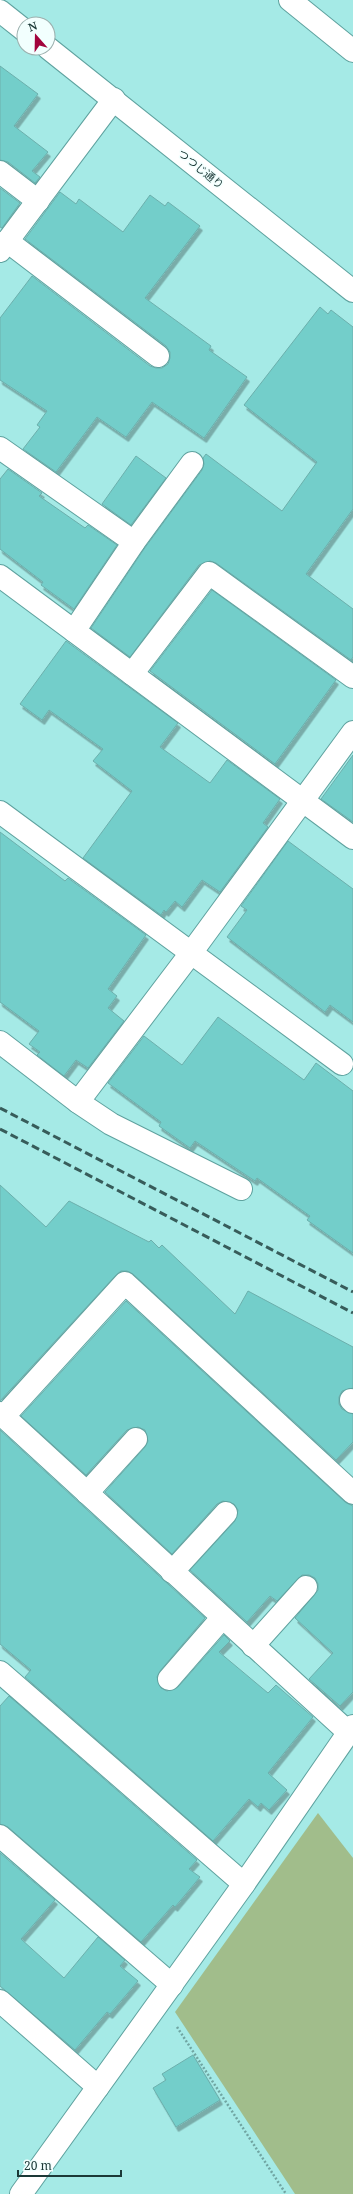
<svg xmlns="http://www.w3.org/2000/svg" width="353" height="2194" viewBox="0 0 353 2194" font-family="'Noto Serif','Noto Sans JP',serif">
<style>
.green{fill:#a1bd8b}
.building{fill:#73ceca;stroke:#6cafac;filter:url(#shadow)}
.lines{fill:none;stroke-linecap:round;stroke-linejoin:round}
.minor-casing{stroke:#5fa29f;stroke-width:24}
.major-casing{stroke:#5fa29f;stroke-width:24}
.path{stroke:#70a5a2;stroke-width:2.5;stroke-dasharray:2 2;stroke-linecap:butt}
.minor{stroke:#fff;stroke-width:22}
.major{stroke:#fff;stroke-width:22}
.rail{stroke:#375c5a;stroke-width:3;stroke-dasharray:8 4;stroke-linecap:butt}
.labels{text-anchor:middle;stroke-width:3;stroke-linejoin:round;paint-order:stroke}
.street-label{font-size:11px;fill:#1c3937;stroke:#f2fffe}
</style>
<defs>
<filter id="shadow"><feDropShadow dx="2.5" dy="4.5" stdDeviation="0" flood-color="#0004"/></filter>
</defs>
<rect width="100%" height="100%" fill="#a5eae6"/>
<path class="green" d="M318,1813L353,1858V2194H295L175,2012Z"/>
<g class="building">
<path d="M0,66L38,94L14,126L48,152L32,171L40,177L35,183L8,162L0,160Z"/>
<path d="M0,188L20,203L2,228L0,227Z"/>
<path d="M60,192L76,204L79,199L123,232L150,195L165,206L168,202L200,226L145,298L211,346L209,350L247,377L204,438L152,402L126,437L97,417L56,472L23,449L40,427L37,425L47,411L0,380V318L32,276L150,366L156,368H162L168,364L170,358V352L166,346L25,239Z"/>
<path d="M320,307L328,314L331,310L353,327V509L306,574L353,609V657L351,660L216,563L210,561L199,565L130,657L91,628L144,549L202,470L204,464L203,458L206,454L282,511L317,462L244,405Z"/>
<path d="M136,456L166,478L131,525L102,504Z"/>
<path d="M8,469L42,493L39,496L85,528L88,525L117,545L74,609L41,585L43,582L0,549V479Z"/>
<path d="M212,590L336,680L275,764L150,671Z"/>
<path d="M66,641L178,723L160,747L210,783L227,760L280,799L263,823L268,827L220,892L202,880L182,907L175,901L166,912L164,910L161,915L83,858L132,791L93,761L103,749L49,710L42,720L20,704Z"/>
<path d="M353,755V822L321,799Z"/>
<path d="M0,832L65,881L68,878L146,935L108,989L117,996L108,1008L124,1021L88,1068L76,1060L64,1076L37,1055L40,1052L29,1044L39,1031L0,1002Z"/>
<path d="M288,841L353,889V1022L330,1005L325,1012L227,937L247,910L241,906Z"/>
<path d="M218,1017L304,1080L316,1063L353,1091V1253L307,1220L310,1216L257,1178L255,1181L195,1141L190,1148L159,1126L161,1122L108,1083L144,1036L182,1065Z"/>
<path d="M0,1185L46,1227L69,1201L149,1242L151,1240L159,1248L162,1245L235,1314L248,1291L353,1347V1388L342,1391L339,1397V1404L342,1409L353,1414V1442L336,1460L133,1274L127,1271H121L116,1275L0,1401Z"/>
<path d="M126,1301L345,1502L353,1506V1692L340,1706L309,1679L333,1653L295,1618L318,1590V1584L315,1578L309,1575H302L277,1601L270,1596L247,1622L190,1570L235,1521L238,1510L234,1504L223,1501L217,1504L172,1554L105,1492L145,1447L148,1441L145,1430L138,1427L127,1430L86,1475L21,1416Z"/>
<path d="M0,1430L205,1618L160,1671L157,1677L161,1688L167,1691L178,1687L224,1635L230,1641L219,1652L268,1693L276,1685L313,1717L268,1773L287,1790L269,1810L261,1803L258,1807L249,1799L213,1841L25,1677L31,1670L0,1644Z"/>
<path d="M9,1696L197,1860L189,1869L200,1877L175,1907L173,1905L141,1942L8,1827L0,1824V1706Z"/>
<path d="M0,1853L55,1900L21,1939L64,1978L98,1937L125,1960L120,1966L138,1981L110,2014L107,2012L75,2050L0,1986Z"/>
<path d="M193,2055L220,2100L176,2127L153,2088L166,2080L162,2074Z"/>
</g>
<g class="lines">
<defs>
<g id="minor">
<path d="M290,0L353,51"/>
<path d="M0,172L38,201"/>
<path d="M7,241L158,356"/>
<path d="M0,251L114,99"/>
<path d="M0,448L134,542"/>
<path d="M0,576L353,838"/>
<path d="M74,631L134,542L192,463"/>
<path d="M132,674L209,573L353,677"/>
<path d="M0,812L342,1064"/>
<path d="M0,1042L78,1102L111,1124L241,1189"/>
<path d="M78,1102L191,953L353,732"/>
<path d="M351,1400L353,1402"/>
<path d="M0,1413L348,1732"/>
<path d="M4,1416L125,1283L353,1493"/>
<path d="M87,1493L136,1439"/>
<path d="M172,1572L226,1513"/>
<path d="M253,1646L306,1587"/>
<path d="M0,1672L244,1884"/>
<path d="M169,1679L222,1618"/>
<path d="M0,1836L172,1985"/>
<path d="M0,2001L98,2087"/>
<path d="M21,2194L244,1884L353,1726"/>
</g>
<g id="major">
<path d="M0,11L24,30"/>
<path d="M48,48L353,291"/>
</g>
</defs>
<use href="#minor" class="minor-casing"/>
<use href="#major" class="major-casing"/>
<path class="path" d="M177,2027L286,2194"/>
<use href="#minor" class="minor"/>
<use href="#major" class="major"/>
<g class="rail">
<path d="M0,1108L353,1292"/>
<path d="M0,1129L353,1313"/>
</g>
</g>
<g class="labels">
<g class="street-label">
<text transform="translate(201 169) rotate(39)" y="4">つつじ通り</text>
</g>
</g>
<g transform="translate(36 36) rotate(340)"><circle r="19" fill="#f2fffe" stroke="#9cb0ae"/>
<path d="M0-3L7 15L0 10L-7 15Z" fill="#a2043c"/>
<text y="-6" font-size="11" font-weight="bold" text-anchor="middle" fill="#1c3937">N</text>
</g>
<path d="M18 2170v6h103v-6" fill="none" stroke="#1c3937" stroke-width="2"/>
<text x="24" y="2170" font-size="12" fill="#1c3937" stroke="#f2fffe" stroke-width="3" paint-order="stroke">20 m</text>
</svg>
